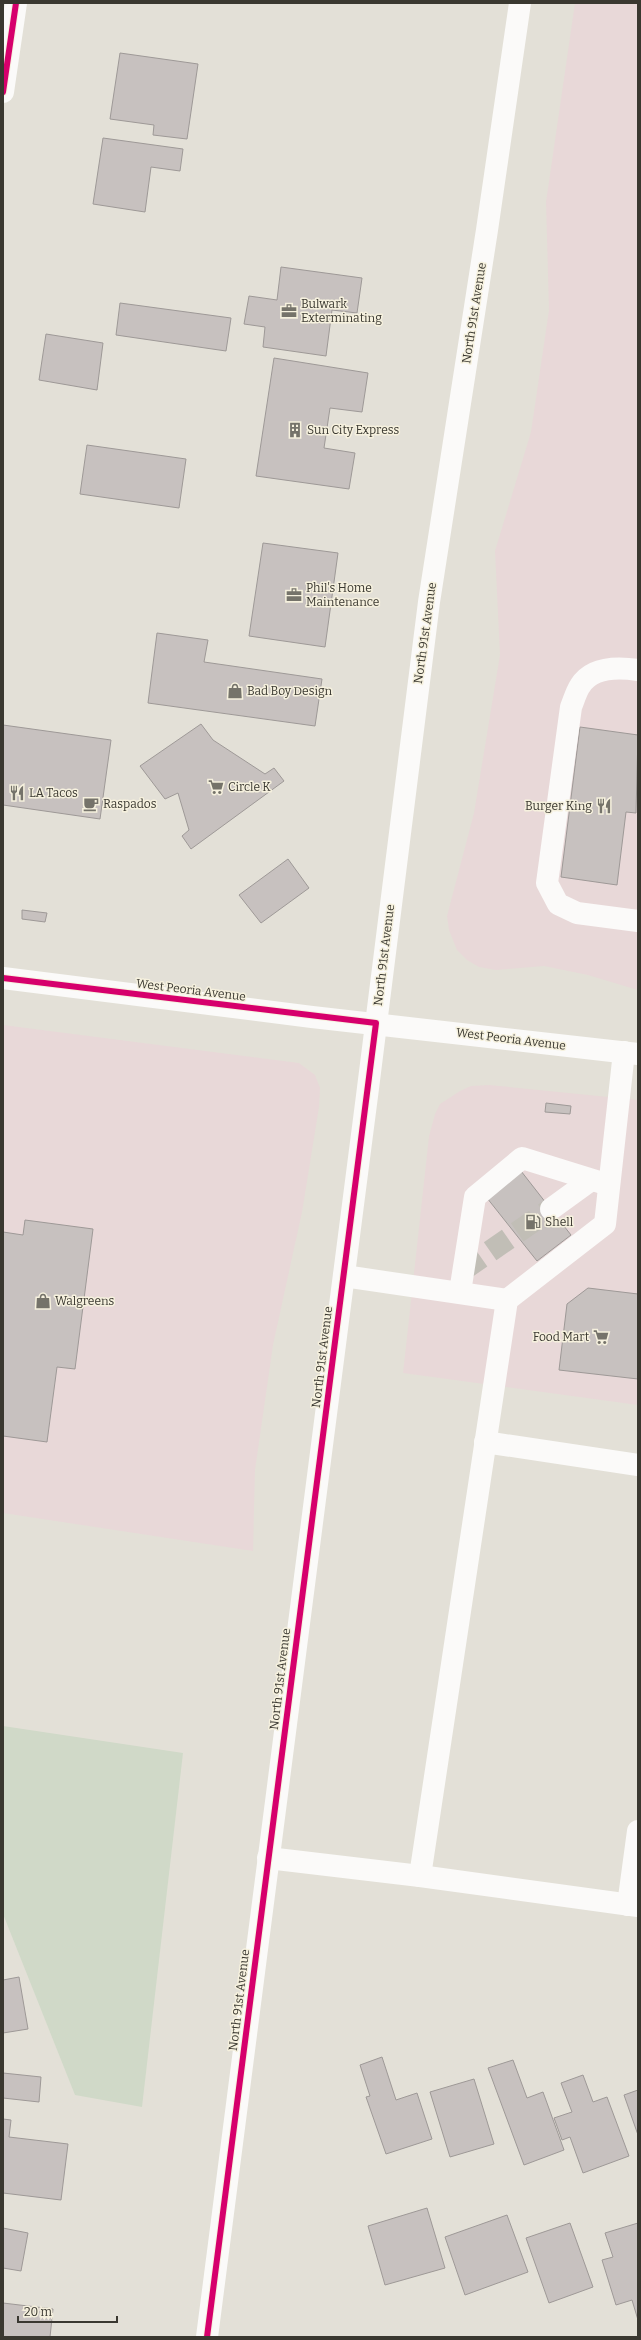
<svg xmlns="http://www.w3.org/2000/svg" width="641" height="2340" viewBox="0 0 641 2340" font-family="Bitter,serif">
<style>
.commercial{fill:#e8d8d8}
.green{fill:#d0d9c8}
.building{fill:#c7c1bf;stroke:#9e9997}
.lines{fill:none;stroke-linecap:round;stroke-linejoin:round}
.minor-tunnel{stroke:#c1beb6;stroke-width:22;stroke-dasharray:22 11;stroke-linecap:butt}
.minor{stroke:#fbfaf9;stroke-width:22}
.major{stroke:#fbfaf9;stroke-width:22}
.cycleway-casing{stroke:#f6f1de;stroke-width:8}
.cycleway{stroke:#d6006c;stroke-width:6}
.labels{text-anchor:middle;stroke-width:3;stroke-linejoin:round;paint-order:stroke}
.poi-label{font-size:12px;fill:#3a3830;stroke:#f6f1de;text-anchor:start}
.street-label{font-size:12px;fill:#3a3830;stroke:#f6f1de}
</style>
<rect width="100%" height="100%" fill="#e3e0d7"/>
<g class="commercial">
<path d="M575,3H638V990L588,975L544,966L496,970L479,967L467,960L457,950L449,930L447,916L474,813L500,655L495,551L531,432L549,310L546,202Z"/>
<path d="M3,1025L299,1063L315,1075L320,1088L319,1107L302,1212L273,1345L255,1470L253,1551L3,1513Z"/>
<path d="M489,1085L638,1100V1405L403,1373L429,1136L435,1114L440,1104L460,1091L471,1086Z"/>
</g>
<path class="green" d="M3,1726L183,1753L142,2107L75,2095L3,1914Z"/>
<g class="building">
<path d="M120,53L198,64L187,139L153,135L154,125L110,119Z"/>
<path d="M103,138L183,149L180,171L151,167L145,212L93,204Z"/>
<path d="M281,267L362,278L357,313L332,310L326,356L263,347L265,327L244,324L249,296L277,300Z"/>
<path d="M120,303L231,318L226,351L116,335Z"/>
<path d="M46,334L103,343L97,390L39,380Z"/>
<path d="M274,358L368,373L362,412L330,408L324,448L355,453L349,489L256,476Z"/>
<path d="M87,445L186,459L179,508L80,494Z"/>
<path d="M263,543L338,553L325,647L249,636Z"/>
<path d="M157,633L208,640L204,662L322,679L315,726L148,703Z"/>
<path d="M201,724L213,740L265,774L274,768L284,781L191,849L182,836L189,830L178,793L165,799L140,766Z"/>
<path d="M3,725L111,740L100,819L3,805Z"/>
<path d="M580,727L638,735L636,813L626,812L617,885L561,877Z"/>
<path d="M288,859L309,888L261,923L239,895Z"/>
<path d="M22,910L47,913L45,922L22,919Z"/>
<path d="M546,1103L571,1106L570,1114L545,1112Z"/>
<path d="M521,1171L571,1235L537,1261L487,1198Z"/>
<path d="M25,1220L93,1229L75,1369L57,1367L47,1442L3,1436V1232L23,1235Z"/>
<path d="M588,1288L638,1294V1379L559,1370L567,1304Z"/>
<path d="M19,1977L28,2029L3,2033V1980Z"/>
<path d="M382,2057L396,2100L417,2093L432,2139L386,2154L366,2097L370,2096L360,2065Z"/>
<path d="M513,2060L527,2098L543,2092L564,2150L524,2165L488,2068Z"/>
<path d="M3,2073L41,2077L39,2102L3,2098Z"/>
<path d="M583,2075L593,2102L607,2097L629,2156L583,2173L570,2137L562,2140L554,2118L572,2112L561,2083Z"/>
<path d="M474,2079L494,2144L450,2157L430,2092Z"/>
<path d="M638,2090V2135L624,2095Z"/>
<path d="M3,2119L11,2120L9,2137L68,2144L61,2200L3,2193Z"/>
<path d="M427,2208L445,2268L385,2285L368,2226Z"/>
<path d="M507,2215L528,2272L465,2295L445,2237Z"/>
<path d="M570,2223L593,2287L549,2303L526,2238Z"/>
<path d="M638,2223V2320L632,2300L616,2305L602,2260L613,2257L605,2233Z"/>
<path d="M3,2228L28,2233L21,2271L3,2268Z"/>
<path d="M3,2303L53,2309L50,2337H3Z"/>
</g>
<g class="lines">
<path class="minor-tunnel" d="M463,1270L551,1209"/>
<g class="minor">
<path d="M3,92L16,3"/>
<path d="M638,670C618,667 592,666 580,686C576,692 574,700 571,707L547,883L558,904L577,913L638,921"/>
<path d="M551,1209L591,1180"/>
<path d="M344,1276L507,1300"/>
<path d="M460,1292L475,1197L522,1158L609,1185"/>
<path d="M485,1442L638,1465"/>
<path d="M268,1858L420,1876L507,1300L605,1224L624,1052"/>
<path d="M420,1876L638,1906"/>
<path d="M628,1905L638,1831"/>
</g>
<g class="major">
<path d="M3,978L312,1017L638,1054"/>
<path d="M207,2337L367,1096L429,602L487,230L520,3"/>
</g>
<defs>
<g id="cycleway">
<path d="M3,92L16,3"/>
<path d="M3,978L376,1023L207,2337"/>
</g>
</defs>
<use href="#cycleway" class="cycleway-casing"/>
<use href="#cycleway" class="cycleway"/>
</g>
<defs>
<symbol id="office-bare" viewBox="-9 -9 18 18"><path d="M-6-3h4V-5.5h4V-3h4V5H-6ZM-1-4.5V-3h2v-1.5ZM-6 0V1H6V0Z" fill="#75736a" stroke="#f6f1de" stroke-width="2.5" paint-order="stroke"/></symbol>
<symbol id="building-bare" viewBox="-9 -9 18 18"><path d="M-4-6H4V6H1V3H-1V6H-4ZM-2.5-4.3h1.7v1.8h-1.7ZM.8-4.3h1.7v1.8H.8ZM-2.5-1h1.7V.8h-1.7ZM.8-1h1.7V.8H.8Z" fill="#75736a" stroke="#f6f1de" stroke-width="2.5" paint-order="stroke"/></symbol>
<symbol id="shop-bare" viewBox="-9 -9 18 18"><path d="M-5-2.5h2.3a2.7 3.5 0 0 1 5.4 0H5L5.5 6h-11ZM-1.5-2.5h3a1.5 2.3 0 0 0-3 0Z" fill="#75736a" stroke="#f6f1de" stroke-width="2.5" paint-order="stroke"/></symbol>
<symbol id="supermarket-bare" viewBox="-9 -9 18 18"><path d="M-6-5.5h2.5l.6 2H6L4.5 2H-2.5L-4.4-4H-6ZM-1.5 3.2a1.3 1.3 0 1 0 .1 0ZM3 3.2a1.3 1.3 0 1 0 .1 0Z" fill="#75736a" stroke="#f6f1de" stroke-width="2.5" paint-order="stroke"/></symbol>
<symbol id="restaurant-bare" viewBox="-9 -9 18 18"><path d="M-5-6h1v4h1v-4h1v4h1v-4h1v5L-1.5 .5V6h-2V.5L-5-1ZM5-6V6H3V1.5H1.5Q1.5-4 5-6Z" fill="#75736a" stroke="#f6f1de" stroke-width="2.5" paint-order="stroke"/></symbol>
<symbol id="cafe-bare" viewBox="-9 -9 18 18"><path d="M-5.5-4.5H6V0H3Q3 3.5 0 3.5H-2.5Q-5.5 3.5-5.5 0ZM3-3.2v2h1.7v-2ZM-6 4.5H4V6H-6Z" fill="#75736a" stroke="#f6f1de" stroke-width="2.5" paint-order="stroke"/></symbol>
<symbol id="fuel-bare" viewBox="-9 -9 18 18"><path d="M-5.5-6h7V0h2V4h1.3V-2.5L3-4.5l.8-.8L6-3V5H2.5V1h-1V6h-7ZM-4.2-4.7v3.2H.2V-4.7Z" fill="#75736a" stroke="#f6f1de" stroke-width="2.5" paint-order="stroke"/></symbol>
</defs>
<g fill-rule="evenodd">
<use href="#office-bare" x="278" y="300" width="22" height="22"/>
<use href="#building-bare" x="284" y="419" width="22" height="22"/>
<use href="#office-bare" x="283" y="584" width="22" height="22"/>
<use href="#shop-bare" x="224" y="680" width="22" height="22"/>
<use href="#supermarket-bare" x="205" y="776" width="22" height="22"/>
<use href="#restaurant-bare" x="6" y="782" width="22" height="22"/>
<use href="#cafe-bare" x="80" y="793" width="22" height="22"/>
<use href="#restaurant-bare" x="593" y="795" width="22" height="22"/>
<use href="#fuel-bare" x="522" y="1211" width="22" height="22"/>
<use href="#shop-bare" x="32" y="1290" width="22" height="22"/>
<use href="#supermarket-bare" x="590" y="1326" width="22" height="22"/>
</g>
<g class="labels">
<g class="poi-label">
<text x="301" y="308">Bulwark<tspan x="301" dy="14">Exterminating</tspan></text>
<text x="307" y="434">Sun City Express</text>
<text x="306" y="592">Phil's Home<tspan x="306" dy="14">Maintenance</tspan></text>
<text x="247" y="695">Bad Boy Design</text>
<text x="228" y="791">Circle K</text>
<text x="29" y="797">LA Tacos</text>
<text x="103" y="808">Raspados</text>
<text x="592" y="810" text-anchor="end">Burger King</text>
<text x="545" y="1226">Shell</text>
<text x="55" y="1305">Walgreens</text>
<text x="589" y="1341" text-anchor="end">Food Mart</text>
</g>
<g class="street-label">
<text transform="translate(474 313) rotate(-81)" y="4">North 91st Avenue</text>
<text transform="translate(425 633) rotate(-82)" y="4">North 91st Avenue</text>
<text transform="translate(384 955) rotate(-83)" y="4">North 91st Avenue</text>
<text transform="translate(191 990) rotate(7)" y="4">West Peoria Avenue</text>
<text transform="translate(511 1039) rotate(7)" y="4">West Peoria Avenue</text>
<text transform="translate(322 1357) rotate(-83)" y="4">North 91st Avenue</text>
<text transform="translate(280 1679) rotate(-83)" y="4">North 91st Avenue</text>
<text transform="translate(239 2000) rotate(-83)" y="4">North 91st Avenue</text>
</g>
</g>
<rect width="641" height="2340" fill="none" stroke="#3a3830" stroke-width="8"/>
<path d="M18 2316v6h99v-6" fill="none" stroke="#3a3830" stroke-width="2"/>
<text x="24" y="2316" font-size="12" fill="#3a3830" stroke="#f6f1de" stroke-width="3" paint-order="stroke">20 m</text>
</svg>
